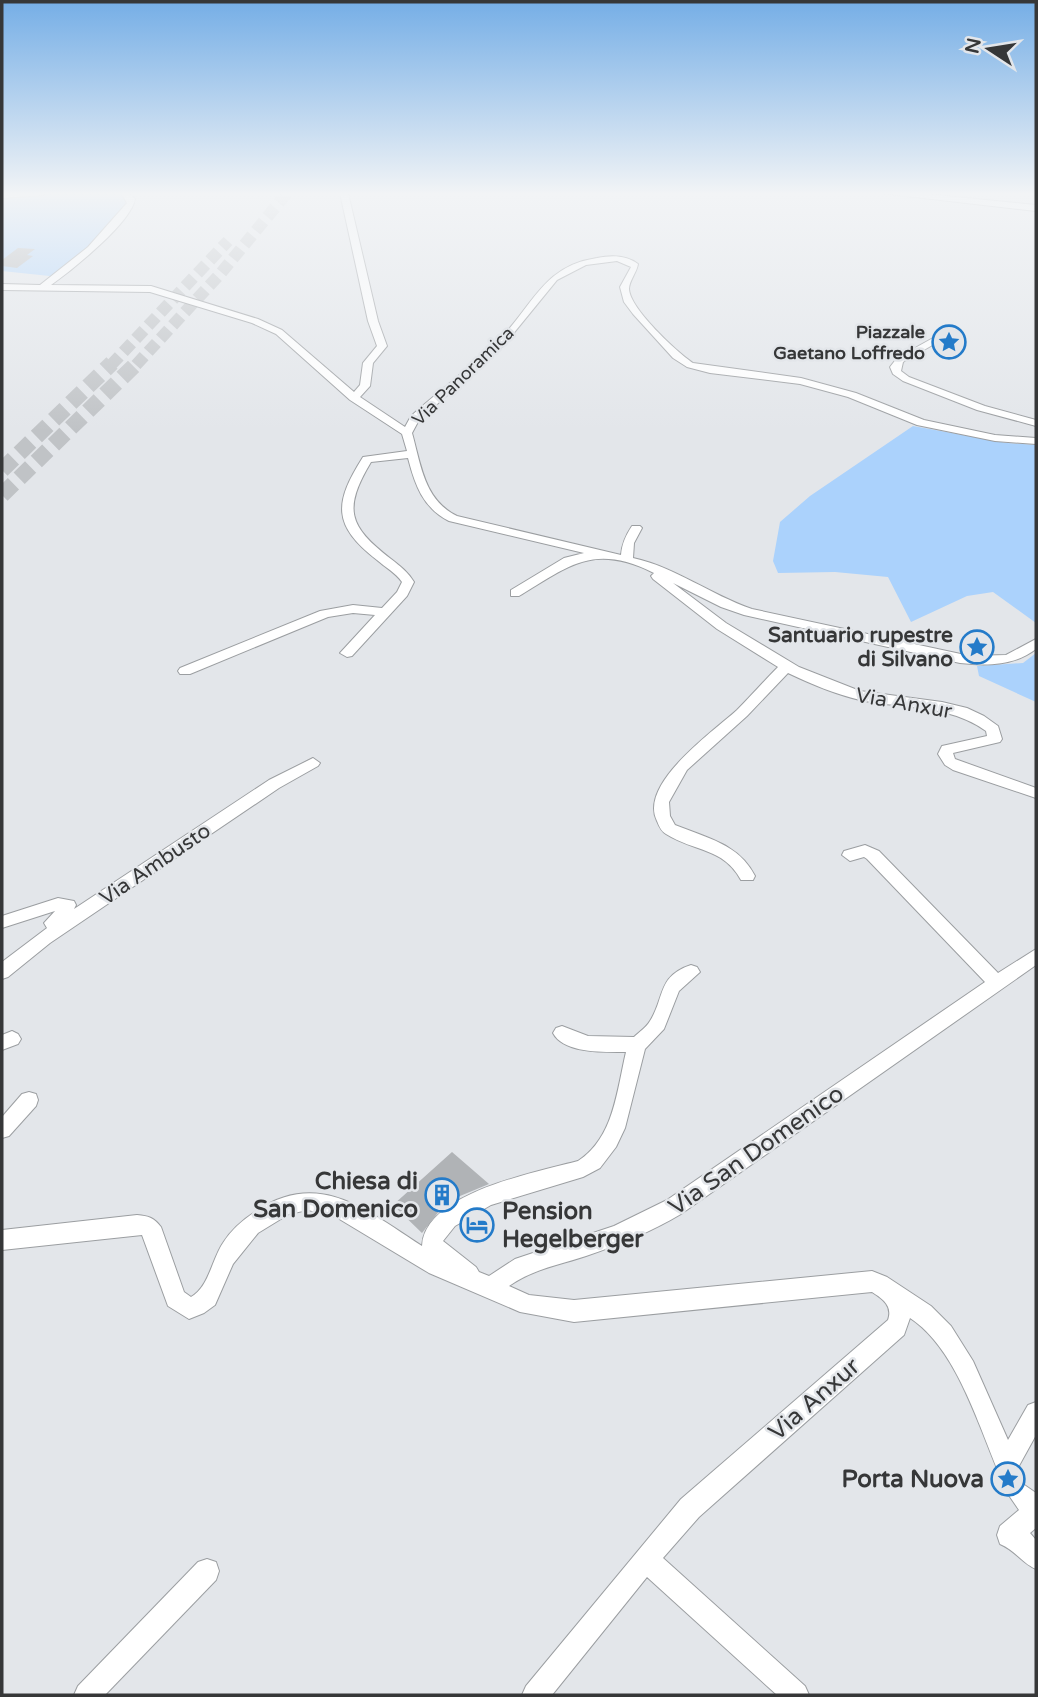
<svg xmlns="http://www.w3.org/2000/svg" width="1038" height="1697" viewBox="0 0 1038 1697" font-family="'Varela Round',sans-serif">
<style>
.green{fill:#abd2fc}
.building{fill:#b0b3b6}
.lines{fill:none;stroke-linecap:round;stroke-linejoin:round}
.minor-tunnel{stroke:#c0c3c6;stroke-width:24;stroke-dasharray:24 11;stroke-linecap:butt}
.highway-tunnel-far1{stroke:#c0c3c6;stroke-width:12;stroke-dasharray:12 6;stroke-linecap:butt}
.highway-tunnel{stroke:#c0c3c6;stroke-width:16;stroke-dasharray:16 8;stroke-linecap:butt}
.minor-casing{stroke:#9b9ea1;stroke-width:2}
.major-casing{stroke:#9b9ea1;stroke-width:2}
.minor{fill:#fff;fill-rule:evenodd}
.major{fill:#fff;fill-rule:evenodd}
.labels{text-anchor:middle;stroke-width:5;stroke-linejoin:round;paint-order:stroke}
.far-poi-label{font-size:18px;font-weight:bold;fill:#363738;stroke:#e3e6ea;text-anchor:end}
.far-street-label{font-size:18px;fill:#363738;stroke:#e3e6ea}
.poi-label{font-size:21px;font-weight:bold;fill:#363738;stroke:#e3e6ea;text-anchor:end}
.street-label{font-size:21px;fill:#363738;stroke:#e3e6ea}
.near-street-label{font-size:24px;fill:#363738;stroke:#e3e6ea}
.near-poi-label{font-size:24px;font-weight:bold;fill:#363738;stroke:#e3e6ea;text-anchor:end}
</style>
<rect width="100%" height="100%" fill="#e3e6ea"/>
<g class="green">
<path d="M48,193H122L131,201C111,233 91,257 59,277L2,271V197Z"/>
<path d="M913,426L1007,443L1036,445V623L993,592L967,596L911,622L888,577L835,572L778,573L773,561L780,522L810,496Z"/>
<path d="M1036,653V702L979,676L977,666L1023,663Z"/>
</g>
<g class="building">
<path d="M18,248L35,249L27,255L33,256L17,268L2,266V260Z"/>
<path d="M452,1152L489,1184L460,1196L440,1210L422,1233L393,1205Z"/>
</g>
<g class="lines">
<path class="minor-tunnel" d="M1008,1479L1016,1489"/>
<g class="highway-tunnel-far1">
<path d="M111,365L228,241"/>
<path d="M136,365L221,273L287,193"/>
</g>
<g class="highway-tunnel">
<path d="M2,470L112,363"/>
<path d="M2,495L137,363"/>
</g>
<defs>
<g id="minor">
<path d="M46,193L43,195L2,198V194Z"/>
<path d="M121,193H129L135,199C131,223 72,270 51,285L151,286L258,319L282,330L354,392L360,385L363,363L377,346L368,321L340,193H348L378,321L387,346L373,363L370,386L360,397L405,427L411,416C439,391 470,368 497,342C533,307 542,266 597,258C612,255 626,255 638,264C637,272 629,281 629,289C630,309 677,352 693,363L801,378L856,393L924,420L995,435L1036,438V444L995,441L917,425L848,397L800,384L710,373L687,367L673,358L633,314L624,302L620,287L631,267L617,261L586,265L557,280L504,345L419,420L412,433C421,465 424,500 457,516L621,555C622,543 626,535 632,526H640L642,528L634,543L633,558C675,567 711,595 752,609L970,656L1006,655L1036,639V649C1014,666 986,666 960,663L744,615L721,607L673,583L726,623L799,667L860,691L942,702L967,708L984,716L998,726L1002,739L1000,742L953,753L955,759L1036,788V798L953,770L945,765L938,754L942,746L987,736L986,731C949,704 903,709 860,700C835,694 811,684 788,673L747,716L687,770L669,802L670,816L675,825C707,838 739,844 755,876L753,880H741C723,847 694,852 666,834C661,831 659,826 657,821C638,784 714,731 737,710C751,696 764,681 778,667L717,629L653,579L651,576L654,573C594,543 570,565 519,596H511V590L564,558L584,553L449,521C423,508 415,485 408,458L371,462C343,509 348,526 391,559C400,566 408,572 414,582L407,596L352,656L347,657L340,653L375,615L353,613L328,617L190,674H180L178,671L180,668L320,611L353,605L382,608L397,592L402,582C396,573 385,567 377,560C332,525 334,503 363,457L407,451L402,434L350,400L276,334L252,323L150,292L2,290V284L40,285L88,247L127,203Z"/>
<path d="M942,333L950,335L903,362L901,371L909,377L985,406L1036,420V426L977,410L903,381L893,374L890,367L897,358Z"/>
<path d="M313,758L320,763L318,766L279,788L50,943L8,977L2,979V962L47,928L44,923L55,911L2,928V916L58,898L74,901L76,905L74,909L269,780Z"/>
<path d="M865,845L879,851L998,973L1036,949V965L681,1214C651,1232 619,1245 586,1256C559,1265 533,1269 509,1286L529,1295L574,1300L872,1271L887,1277L931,1306L951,1326L973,1361L1008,1440L1028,1405L1036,1402V1435L1015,1473L1007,1477L999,1473C978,1424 956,1348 910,1318L904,1335L699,1517L663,1558L805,1686L809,1695H777L647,1577L552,1695H522L526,1686L681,1499L888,1320C893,1306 883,1299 872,1292L574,1322L520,1312L429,1273L336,1217L308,1210L289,1214L258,1233L233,1264L215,1305L204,1313L189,1319L168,1306L142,1235L2,1250V1230L137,1215C149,1216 154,1218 161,1227L184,1292L191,1297C209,1287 212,1259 223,1243C232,1229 244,1219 258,1210C320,1169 369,1212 422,1246C424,1193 537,1172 578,1161C614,1138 617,1090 626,1052C606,1052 564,1054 553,1033L556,1028L562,1026L588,1036L634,1037C639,1032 646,1028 650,1021C665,998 657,976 691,965L697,967L700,972L679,991L664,1029L645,1049L625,1128L616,1147L600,1168L583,1177L491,1205L455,1226L443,1241L476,1267L479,1272L489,1276L515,1259L614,1226L667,1200L985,982L867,859L864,857L850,861L842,855L844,851Z"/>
<path d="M12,1031L18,1034L21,1039L18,1044L2,1050V1035Z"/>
<path d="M29,1092L36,1094L38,1100L36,1106L9,1136L2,1138V1117L22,1094Z"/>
<path d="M1020,1482L1036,1493V1528L1030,1533L1036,1540V1569C1022,1563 1015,1550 1000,1544L997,1535L1000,1526L1019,1510L1008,1494L1012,1486Z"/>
<path d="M207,1559L216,1562L219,1571L216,1580L105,1695H74L78,1686L198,1562Z"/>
</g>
<path id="major" d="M880,193H917L1036,205V211Z"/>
</defs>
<use href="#minor" class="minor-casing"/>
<use href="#major" class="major-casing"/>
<use href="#minor" class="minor"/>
<use href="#major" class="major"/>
</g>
<linearGradient id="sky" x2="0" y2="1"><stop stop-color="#75aee6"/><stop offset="0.45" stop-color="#f2f4f6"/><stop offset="1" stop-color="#f2f4f6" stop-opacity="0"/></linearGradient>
<rect width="1038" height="431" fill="url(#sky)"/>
<defs>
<symbol id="sight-ring" viewBox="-11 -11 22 22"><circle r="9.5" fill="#e3e6ea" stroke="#247bc9" stroke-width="1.5"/><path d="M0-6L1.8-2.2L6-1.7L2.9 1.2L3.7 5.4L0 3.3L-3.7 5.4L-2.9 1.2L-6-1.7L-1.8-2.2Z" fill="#247bc9"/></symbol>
<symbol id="building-ring" viewBox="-11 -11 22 22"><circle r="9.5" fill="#e3e6ea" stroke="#247bc9" stroke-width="1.5"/><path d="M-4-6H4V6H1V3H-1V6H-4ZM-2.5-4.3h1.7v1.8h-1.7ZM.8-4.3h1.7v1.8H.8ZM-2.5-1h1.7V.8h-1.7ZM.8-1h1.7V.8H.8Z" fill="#247bc9"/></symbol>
<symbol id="hotel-ring" viewBox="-11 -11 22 22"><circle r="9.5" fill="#e3e6ea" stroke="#247bc9" stroke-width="1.5"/><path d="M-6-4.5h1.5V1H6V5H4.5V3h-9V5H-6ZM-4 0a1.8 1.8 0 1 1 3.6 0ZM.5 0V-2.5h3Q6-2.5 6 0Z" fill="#247bc9"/></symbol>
</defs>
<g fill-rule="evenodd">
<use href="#sight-ring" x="930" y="323" width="38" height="38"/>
<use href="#sight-ring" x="958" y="628" width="38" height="38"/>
<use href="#building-ring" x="423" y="1176" width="38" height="38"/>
<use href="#hotel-ring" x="458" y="1206" width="38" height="38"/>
<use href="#sight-ring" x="989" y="1460" width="38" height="38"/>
</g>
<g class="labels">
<g class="far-poi-label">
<text x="925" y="338">Piazzale<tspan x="925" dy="21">Gaetano Loffredo</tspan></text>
</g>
<g class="far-street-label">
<text transform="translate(463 376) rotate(-44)" y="6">Via Panoramica</text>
</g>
<g class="poi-label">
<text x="953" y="642">Santuario rupestre<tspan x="953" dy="24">di Silvano</tspan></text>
</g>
<g class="street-label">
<text transform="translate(904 703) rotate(10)" y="7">Via Anxur</text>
<text transform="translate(155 864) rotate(-34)" y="7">Via Ambusto</text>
</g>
<g class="near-street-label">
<text transform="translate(756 1150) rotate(-35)" y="8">Via San Domenico</text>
<text transform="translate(814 1399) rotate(-41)" y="8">Via Anxur</text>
</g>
<g class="near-poi-label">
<text x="418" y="1189">Chiesa di<tspan x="418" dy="28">San Domenico</tspan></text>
<text x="502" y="1219" text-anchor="start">Pension<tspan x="502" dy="28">Hegelberger</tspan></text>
<text x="984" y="1487">Porta Nuova</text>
</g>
</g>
<rect width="1038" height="1697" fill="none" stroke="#363738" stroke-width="7"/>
<g transform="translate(989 49) rotate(282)" stroke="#e3e6ea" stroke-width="5" paint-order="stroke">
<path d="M0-5L12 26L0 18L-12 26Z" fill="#363738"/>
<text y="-10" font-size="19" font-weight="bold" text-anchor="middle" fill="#363738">N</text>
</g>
</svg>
